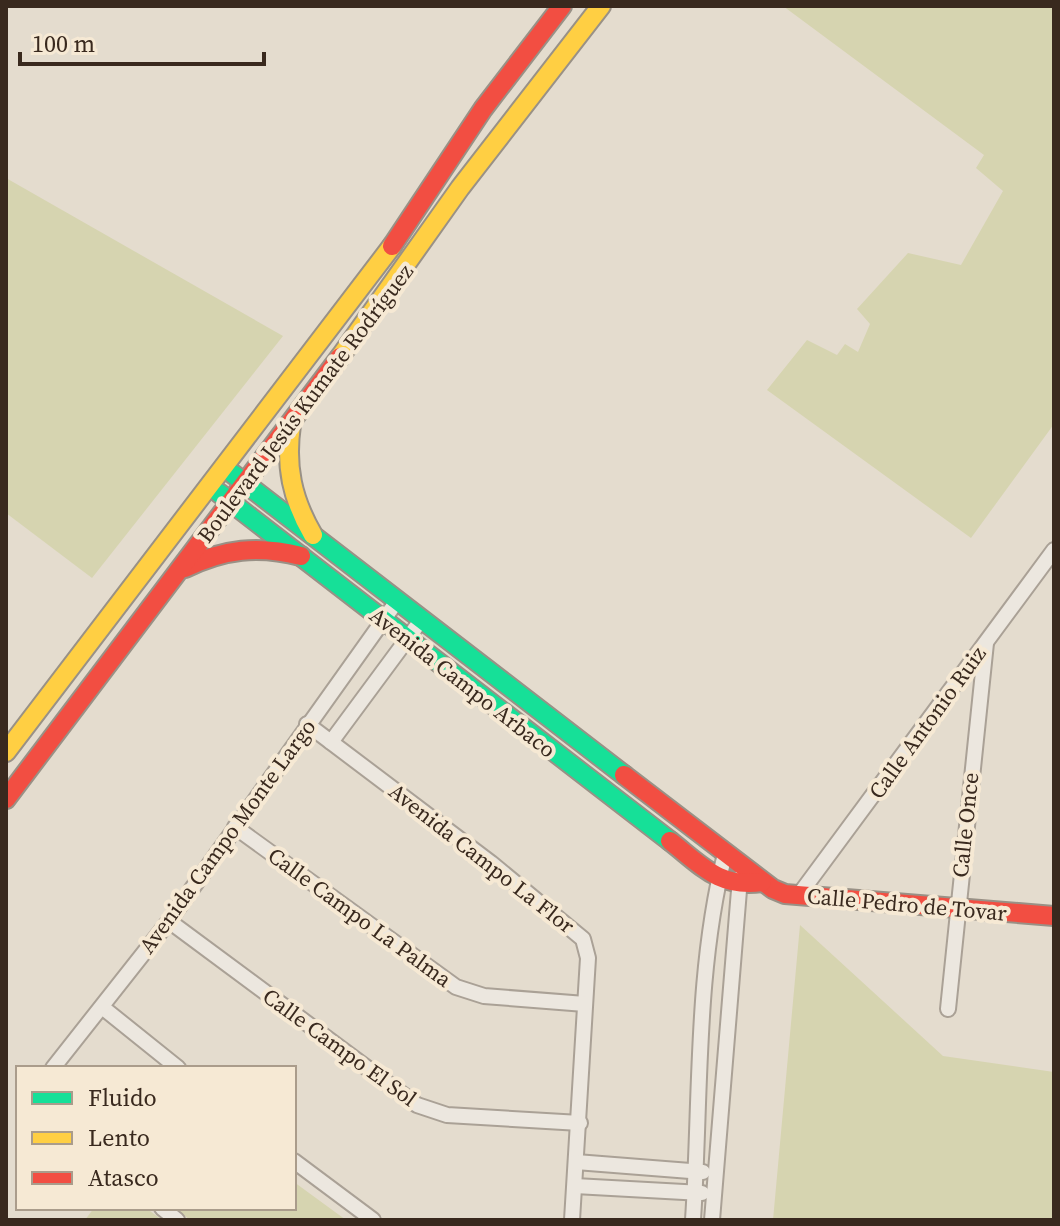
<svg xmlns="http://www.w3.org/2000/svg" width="1060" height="1226" viewBox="0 0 1060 1226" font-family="'Source Serif 4',serif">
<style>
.green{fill:#d6d4b0}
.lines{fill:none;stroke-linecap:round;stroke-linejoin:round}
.street-casing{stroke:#aaa196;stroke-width:18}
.fast-casing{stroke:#999186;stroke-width:22}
.slow-casing{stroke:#999186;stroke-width:22}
.jam-casing{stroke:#999186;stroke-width:22}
.street{stroke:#ece7df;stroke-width:14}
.fast{stroke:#16e098;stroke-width:18}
.slow{stroke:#ffcf43;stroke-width:18}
.jam{stroke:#f24e42;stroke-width:18}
.labels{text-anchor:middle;stroke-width:8;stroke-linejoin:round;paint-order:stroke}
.street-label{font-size:22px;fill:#39291e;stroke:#f6e9d4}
</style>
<rect width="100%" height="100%" fill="#e4dcce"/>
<g class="green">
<path d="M783,6H1054V424L971,538L767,390L807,340L837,355L845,344L858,352L870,324L857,309L908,253L961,265L1003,191L976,168L984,155Z"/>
<path d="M6,178L283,336L92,578L6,513Z"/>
<path d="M800,925L943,1056L1054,1072V1220H773Z"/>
<path d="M294,1182L346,1220H190L175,1208H252L257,1211L259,1208H294Z"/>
<path d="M94,1208H146L162,1220H85Z"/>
</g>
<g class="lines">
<defs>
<g id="street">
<path d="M307,724L491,863L583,939L588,958L572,1220"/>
<path d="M331,742L422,619"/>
<path d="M235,827L456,987L484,996L585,1004"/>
<path d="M799,895L1054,550"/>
<path d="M169,921L417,1105L447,1115L580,1123"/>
<path d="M102,1007L178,1068"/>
<path d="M948,1009L986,643"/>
<path d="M53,1068L169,921L397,601"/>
<path d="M294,1161L373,1220"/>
<path d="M576,1162L703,1172"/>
<path d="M575,1186L702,1193"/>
<path d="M162,1208L177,1220"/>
<path d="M693,1220C701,1099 695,973 725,854"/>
<path d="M712,1220L740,878"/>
</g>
<g id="fast">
<path d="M233,474L624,775"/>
<path d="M219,493L670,841"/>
</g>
<g id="slow">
<path d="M340,357L460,188L601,6"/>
<path d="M291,425C285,466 292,499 313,535"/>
<path d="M6,752L392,246"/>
</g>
<g id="jam">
<path d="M392,246L483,109L562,6"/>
<path d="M185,568C224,549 258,545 301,556"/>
<path d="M624,775L773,889L785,894L1054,916"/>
<path d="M6,799L340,357"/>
<path d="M670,841C702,866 719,888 762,882"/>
</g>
</defs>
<use href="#street" class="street-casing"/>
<use href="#fast" class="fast-casing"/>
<use href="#slow" class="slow-casing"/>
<use href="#jam" class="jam-casing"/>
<use href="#street" class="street"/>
<use href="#fast" class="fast"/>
<use href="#slow" class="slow"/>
<use href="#jam" class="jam"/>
</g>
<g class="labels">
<g class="street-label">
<text transform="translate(305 403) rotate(-53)" y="8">Boulevard Jesús Kumate Rodríguez</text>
<text transform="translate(463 682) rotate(38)" y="8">Avenida Campo Arbaco</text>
<text transform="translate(927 722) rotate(-54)" y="8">Calle Antonio Ruiz</text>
<text transform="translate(965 825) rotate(-84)" y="8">Calle Once</text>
<text transform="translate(227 836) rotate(-54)" y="8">Avenida Campo Monte Largo</text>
<text transform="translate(482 858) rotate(38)" y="8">Avenida Campo La Flor</text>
<text transform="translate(907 904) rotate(5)" y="8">Calle Pedro de Tovar</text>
<text transform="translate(360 917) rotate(36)" y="8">Calle Campo La Palma</text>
<text transform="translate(340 1047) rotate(36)" y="8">Calle Campo El Sol</text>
</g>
</g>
<rect width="1060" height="1226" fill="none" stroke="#39291e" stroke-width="16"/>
<rect x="16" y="1066" width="280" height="144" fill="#f6e9d4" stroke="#aa9c8b" stroke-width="2"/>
<rect x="32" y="1092" width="40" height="12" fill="#16e098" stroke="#aa9c8b" stroke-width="2"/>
<text x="88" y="1106" font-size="24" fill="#39291e">Fluido</text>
<rect x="32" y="1132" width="40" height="12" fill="#ffcf43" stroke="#aa9c8b" stroke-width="2"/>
<text x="88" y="1146" font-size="24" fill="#39291e">Lento</text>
<rect x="32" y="1172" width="40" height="12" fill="#f24e42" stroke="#aa9c8b" stroke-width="2"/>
<text x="88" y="1186" font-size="24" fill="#39291e">Atasco</text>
<path d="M20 52v12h244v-12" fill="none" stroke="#39291e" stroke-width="4"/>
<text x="32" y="52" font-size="24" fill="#39291e" stroke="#f6e9d4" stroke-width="6" paint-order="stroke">100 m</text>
</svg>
